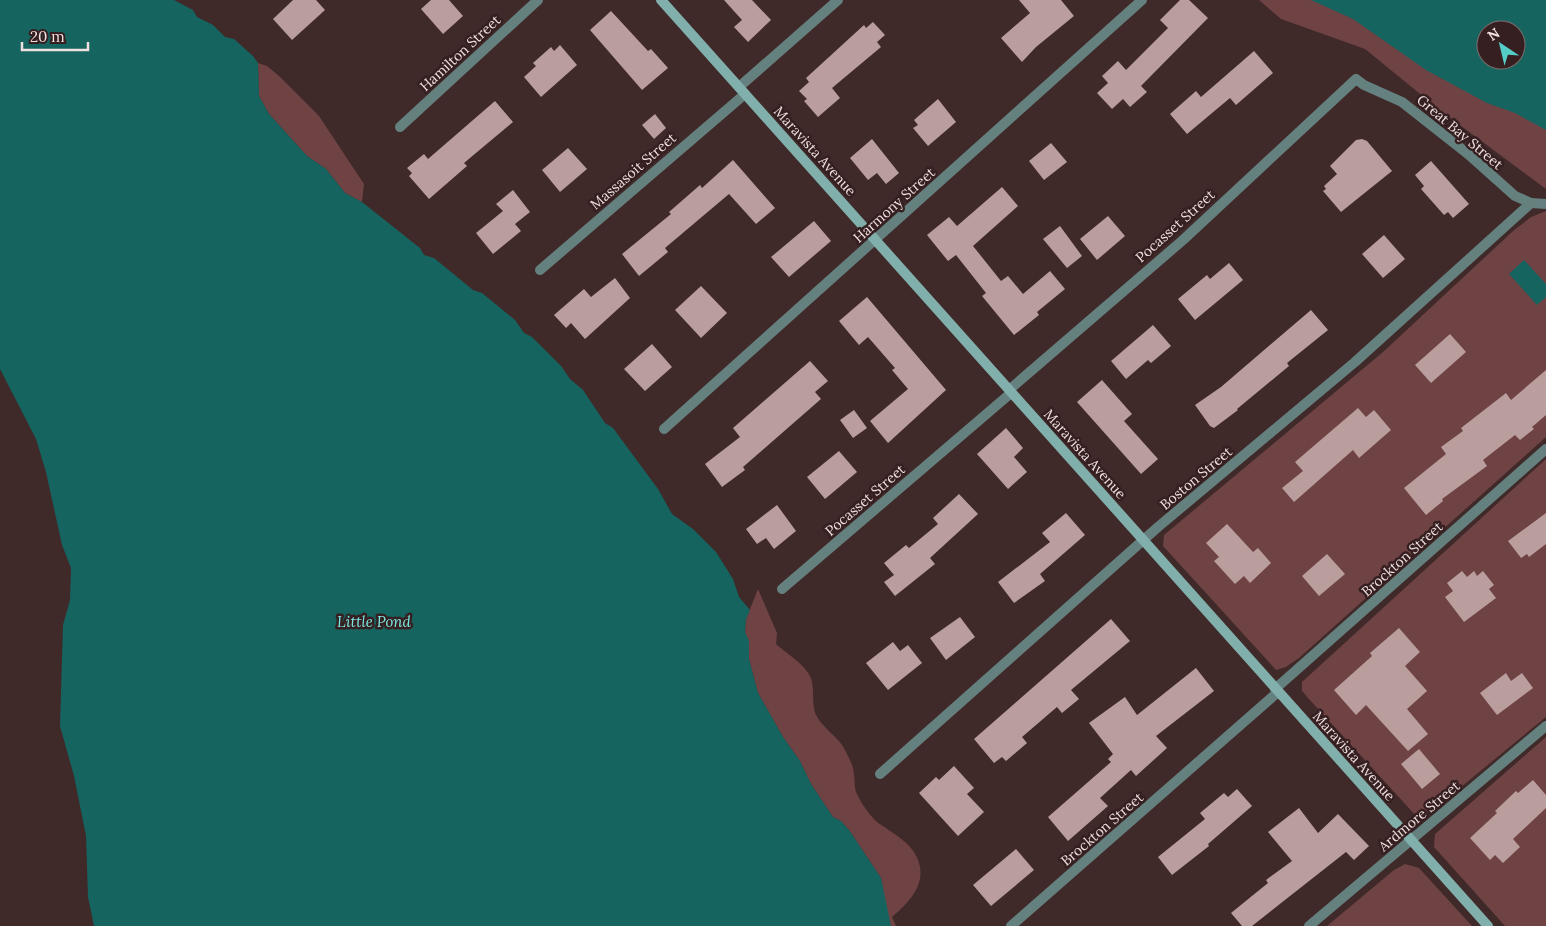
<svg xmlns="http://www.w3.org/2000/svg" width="1546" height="926" viewBox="0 0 1546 926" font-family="Lora,serif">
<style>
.green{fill:#6f4244}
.water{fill:#166460;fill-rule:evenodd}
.building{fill:#ba9e9e}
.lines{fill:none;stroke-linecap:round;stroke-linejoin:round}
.minor{stroke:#65817f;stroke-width:10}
.secondary{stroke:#81afab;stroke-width:10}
.labels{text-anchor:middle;stroke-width:5;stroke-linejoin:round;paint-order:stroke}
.street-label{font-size:14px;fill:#f0e0e0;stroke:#351f20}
.water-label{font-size:15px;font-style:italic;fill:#79e7e0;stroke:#351f20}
</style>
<rect width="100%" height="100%" fill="#3f2929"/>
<g class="green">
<path d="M1259,0H1368L1546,108V189L1441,111L1365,49L1281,19Z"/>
<path d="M258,63L267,66L279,76L319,116L364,184L362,202L345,193L326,169L307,156L269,114L259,96Z"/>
<path d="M1546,211V437L1299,658L1286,667L1276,670L1163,546L1164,535L1383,352L1513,231L1531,217Z"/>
<path d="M1546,459V717L1427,815L1418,818L1308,698L1302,691V682Z"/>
<path d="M758,589L777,633L776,644C787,654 805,664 811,678C815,690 811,703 816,715C823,729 839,737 845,750C849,758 854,767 854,775C855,781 854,789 857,794C861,803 872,819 880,824C894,834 914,844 919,863C926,885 908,904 892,917L896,926H891L889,922L881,878L849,830L841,821L833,817L811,784L800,761L783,737L758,693L749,659L745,632L746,619Z"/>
<path d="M1546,737V926H1505L1434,847L1435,834Z"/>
<path d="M1405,864L1419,868L1472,926H1327L1394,870Z"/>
</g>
<g class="water">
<path d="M0,0H174L193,10L197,17L213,25L225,37L234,39L253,56L258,63L259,96L269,114L307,156L326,169L345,193L362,202L420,248L424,255L434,258L473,290L482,293L515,320L524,333L532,337L561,366L570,379L583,390L605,423L613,428L658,489L672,514L693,529L716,552L733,579L739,597L750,610L746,619L745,632L749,641V659L758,693L783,737L800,761L811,784L833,817L841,821L849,830L881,878L891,926H94L88,897L86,836L74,776L60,726L63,625L70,600L71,568L62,545L46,472L36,439L0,369Z"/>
<path d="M1311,0H1546V130L1515,113L1487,103L1426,70L1353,19ZM1486,30H1516V60H1486Z"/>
<path d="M1524,260L1546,284V297L1537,305L1509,274Z"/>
</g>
<g class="building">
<path d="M293,0H316L325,10L292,40L273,19Z"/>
<path d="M431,0H449L463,16L443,34L421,9Z"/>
<path d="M724,0H752L771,20L748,42L734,27L742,20Z"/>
<path d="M1019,0H1061L1074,16L1036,47L1022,62L1001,38L1030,13Z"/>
<path d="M1180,0H1189L1208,18L1141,86L1147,92L1130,107L1123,99L1112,109L1097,93L1108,83L1102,76L1118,61L1126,70L1168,28L1160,20Z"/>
<path d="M611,11L648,51L651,49L668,68L642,90L590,30Z"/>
<path d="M873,22L885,35L877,42L881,47L832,88L840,98L818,117L804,101L807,99L799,91L809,82L806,78L864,25L866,28Z"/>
<path d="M560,45L577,65L541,97L524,77L536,66L533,63L551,47L554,51Z"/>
<path d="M1254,51L1273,73L1236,105L1230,98L1187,134L1170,114L1196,91L1201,97Z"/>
<path d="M938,99L956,122L928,146L913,128L918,125L914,120Z"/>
<path d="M495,101L513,122L464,163L467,166L429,199L409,176L412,173L407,168L424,154L428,159Z"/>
<path d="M655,114L666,128L654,139L642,125Z"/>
<path d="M872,139L899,173L886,184L877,173L868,180L850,158Z"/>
<path d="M1362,139L1367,141L1392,171L1341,212L1323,191L1326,189L1324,186L1337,174L1330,166L1356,140Z"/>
<path d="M1051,143L1067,162L1044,180L1029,161Z"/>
<path d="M568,148L587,169L560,192L542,170Z"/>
<path d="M733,160L775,208L756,224L729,194L665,248L668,252L639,276L622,254L671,214L669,212L700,185L702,188Z"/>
<path d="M1431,161L1469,204L1453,218L1448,212L1444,215L1421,189L1424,186L1415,175Z"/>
<path d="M1002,187L1018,206L973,246L1001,281L1008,276L1023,294L1050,271L1065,289L1037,312L1039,315L1014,335L982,296L986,293L956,255L948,261L927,235L949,217L957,226Z"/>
<path d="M513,190L530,212L515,224L521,231L493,254L476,233L503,211L496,204Z"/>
<path d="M1108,216L1125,236L1097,260L1080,239Z"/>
<path d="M814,221L831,241L789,277L771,257Z"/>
<path d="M1060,226L1082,256L1067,268L1043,239Z"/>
<path d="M1384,235L1405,259L1383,278L1362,254Z"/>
<path d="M1229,263L1243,280L1195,320L1178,299L1207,275L1210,279Z"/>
<path d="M615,278L630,298L585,339L571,323L566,328L554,315L584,289L591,297Z"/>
<path d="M701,286L727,313L701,338L675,310Z"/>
<path d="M867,297L946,390L888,443L870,421L908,389L892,370L895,368L868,337L859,345L839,321Z"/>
<path d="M1311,310L1328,330L1287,363L1289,366L1237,409L1238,410L1214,428L1210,426L1195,405L1221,387Z"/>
<path d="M1153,325L1171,346L1151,363L1148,360L1126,379L1111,361Z"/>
<path d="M1450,334L1466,352L1431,383L1415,365Z"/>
<path d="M652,344L672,367L645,391L624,369Z"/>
<path d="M810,361L828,381L815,392L821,399L743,467L745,470L722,487L705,464L740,437L733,428Z"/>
<path d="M1546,370V415L1532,427L1534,429L1520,440L1515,435L1483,460L1487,466L1442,499L1443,501L1426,515L1404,488L1446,454L1441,447L1463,431L1461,428L1506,393L1511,400Z"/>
<path d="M1102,380L1132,414L1124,421L1158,459L1141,474L1077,402Z"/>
<path d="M1358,408L1366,417L1374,410L1391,430L1359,458L1353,450L1294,502L1282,488L1303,471L1295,462Z"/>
<path d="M854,410L867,428L853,438L840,420Z"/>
<path d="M1006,428L1023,448L1014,457L1027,472L1008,489L977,454Z"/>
<path d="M839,451L857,472L825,499L807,477Z"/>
<path d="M959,494L978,514L930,558L935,564L895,596L884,582L894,575L884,563L906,545L909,548L938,524L933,518Z"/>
<path d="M777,505L796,531L774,549L766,538L757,544L746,529Z"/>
<path d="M1066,513L1085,535L1040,574L1045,581L1014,603L998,582L1050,542L1042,533Z"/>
<path d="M1546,513V544L1529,557L1527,554L1521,558L1508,541Z"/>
<path d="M1227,524L1253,552L1258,548L1271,563L1250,583L1244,576L1235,584L1214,561L1219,557L1206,543Z"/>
<path d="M1327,554L1345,574L1319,596L1302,576Z"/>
<path d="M1462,571L1467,577L1474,571L1477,576L1483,571L1494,585L1489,589L1496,598L1464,622L1445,597L1453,591L1447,583Z"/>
<path d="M960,617L975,637L946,660L930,638Z"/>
<path d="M1111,619L1130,641L1071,690L1079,699L1062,713L1057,707L1022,737L1027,743L1006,761L1002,757L994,763L974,739Z"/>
<path d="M1399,628L1420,652L1405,666L1427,691L1407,709L1428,734L1408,751L1366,705L1356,715L1334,690L1372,656L1370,653Z"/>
<path d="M893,642L900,651L908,645L922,663L888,690L866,663Z"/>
<path d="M1196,668L1214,691L1156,736L1167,748L1136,776L1131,770L1100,798L1108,806L1068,841L1048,817L1111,762L1108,759L1113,754L1089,723L1125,697L1137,715Z"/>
<path d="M1506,673L1511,681L1522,673L1533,688L1497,715L1480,693Z"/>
<path d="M1419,749L1440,774L1422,789L1401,764Z"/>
<path d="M954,766L974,788L967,794L984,812L958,836L919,793L936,777L939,780Z"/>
<path d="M1533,780L1546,795V808L1513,839L1520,847L1503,863L1495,855L1490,860L1470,838L1497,813L1495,811L1516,791L1518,793Z"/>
<path d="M1237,789L1252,806L1208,844L1209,846L1172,875L1158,857L1205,819L1200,813L1224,793L1228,797Z"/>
<path d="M1299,808L1318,833L1338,814L1369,846L1354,860L1346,852L1252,926H1242L1231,913L1268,883L1266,880L1292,861L1268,832Z"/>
<path d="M1016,849L1034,870L991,906L973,885Z"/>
</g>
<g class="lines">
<g class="minor">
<path d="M739,87L838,0"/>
<path d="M400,127L538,0"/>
<path d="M540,270L745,94"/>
<path d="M1009,390L1183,240L1356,79L1364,85L1402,102L1468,154L1515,196L1531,203L1546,204"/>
<path d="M664,429L1142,0"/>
<path d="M782,589L1011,393"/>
<path d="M1275,689L1546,449"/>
<path d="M880,774L1158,527L1355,362L1531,203"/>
<path d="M1011,926L1278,692"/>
<path d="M1309,926L1546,726"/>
</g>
<path class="secondary" d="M661,0L1488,926"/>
</g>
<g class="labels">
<g class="street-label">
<text transform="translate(460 53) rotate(-43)" y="5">Hamilton Street</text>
<text transform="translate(1460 132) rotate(40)" y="5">Great Bay Street</text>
<text transform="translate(815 151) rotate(48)" y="5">Maravista Avenue</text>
<text transform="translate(633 171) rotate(-41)" y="5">Massasoit Street</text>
<text transform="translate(894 205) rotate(-42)" y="5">Harmony Street</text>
<text transform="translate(1175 226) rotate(-42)" y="5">Pocasset Street</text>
<text transform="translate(1085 454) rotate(48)" y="5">Maravista Avenue</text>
<text transform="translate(1196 478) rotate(-40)" y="5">Boston Street</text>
<text transform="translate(865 500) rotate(-41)" y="5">Pocasset Street</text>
<text transform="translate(1402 559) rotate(-42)" y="5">Brockton Street</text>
<text transform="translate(1354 756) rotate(48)" y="5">Maravista Avenue</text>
<text transform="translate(1419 816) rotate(-40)" y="5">Ardmore Street</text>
<text transform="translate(1102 829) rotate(-41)" y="5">Brockton Street</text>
</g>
<g class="water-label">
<text x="374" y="627">Little Pond</text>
</g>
</g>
<g transform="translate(1501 45) rotate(325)"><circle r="24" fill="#351f20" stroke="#806c6d"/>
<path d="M0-4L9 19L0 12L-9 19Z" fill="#54cdc7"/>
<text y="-8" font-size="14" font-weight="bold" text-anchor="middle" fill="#f0e0e0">N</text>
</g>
<path d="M22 42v8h66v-8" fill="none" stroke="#f0e0e0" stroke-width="2.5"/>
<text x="30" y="42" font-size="15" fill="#f0e0e0" stroke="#351f20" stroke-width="4" paint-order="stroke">20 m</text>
</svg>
